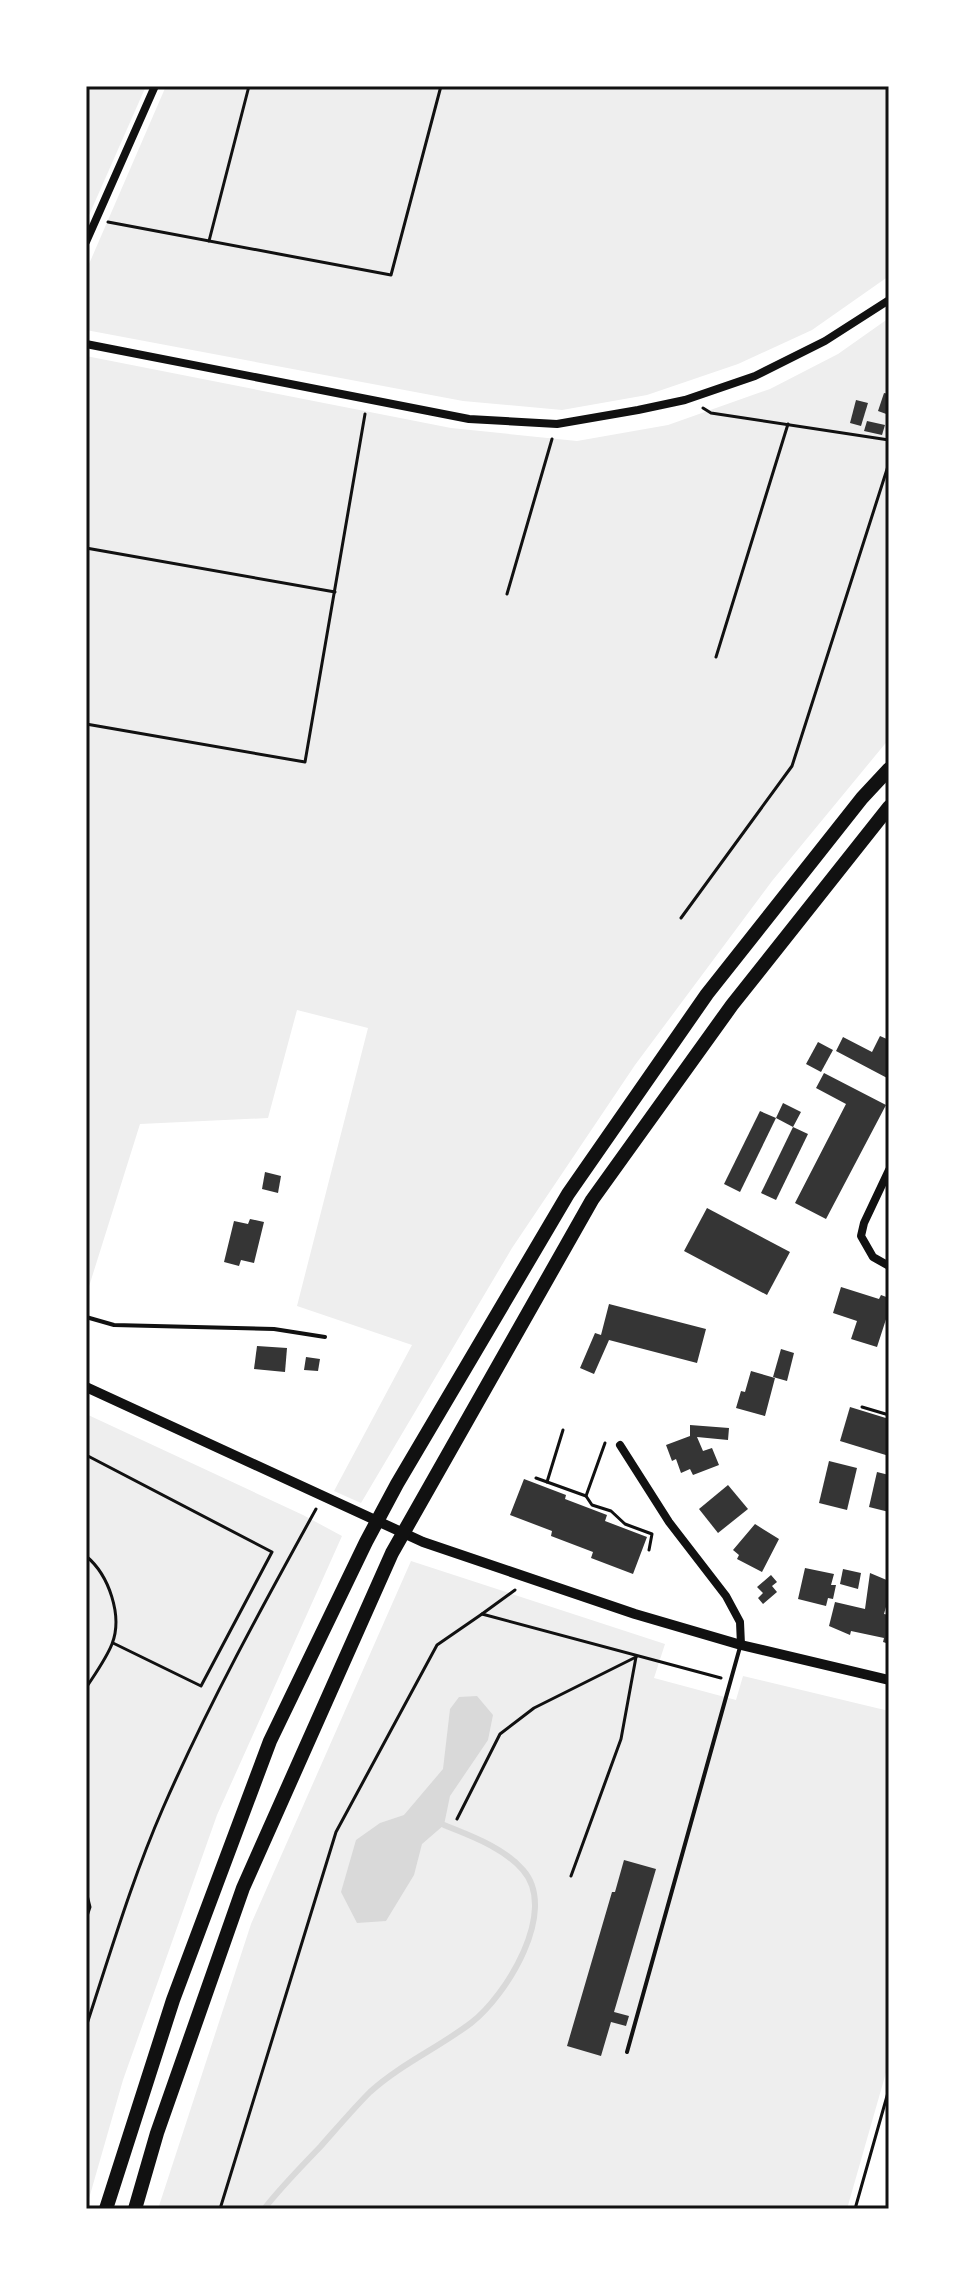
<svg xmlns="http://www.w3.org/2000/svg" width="975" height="2295" viewBox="0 0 975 2295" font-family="Barlow,sans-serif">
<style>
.green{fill:#eee}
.water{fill:#d9d9d9}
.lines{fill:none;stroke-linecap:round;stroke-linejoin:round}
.stream{stroke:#d9d9d9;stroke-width:6}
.building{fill:#353535}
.path{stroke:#111;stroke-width:3}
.service{stroke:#111;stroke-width:4}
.minor{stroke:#111;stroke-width:8}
.tertiary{stroke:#111;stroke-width:10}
.trunk{stroke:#111;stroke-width:14}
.neatline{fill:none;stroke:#111;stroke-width:3}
</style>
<rect width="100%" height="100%" fill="#fff"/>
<g class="green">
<path d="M86,86H146L86,222Z"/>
<path d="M166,86H889V276L812,330L738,364L647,395L562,410L463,401L86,330V271Z"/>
<path d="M889,318V739L772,881L635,1065L512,1248L361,1503L334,1491L412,1345L297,1306L368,1028L297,1010L268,1118L140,1124L86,1296V356L451,428L577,441L668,425L770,389L838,354Z"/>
<path d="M86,1414L303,1515L342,1536L217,1815L123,2080L86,2209Z"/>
<path d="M411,1561L665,1644L654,1678L736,1700L743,1676L889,1711V2062L847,2209H158L251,1924Z"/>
</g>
<path class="water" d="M477,1696L493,1715L488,1740L450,1796L444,1825L422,1844L414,1875L386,1921L357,1923L341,1892L356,1840L380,1823L404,1815L443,1769L450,1709L459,1697Z"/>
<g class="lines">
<path class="stream" d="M264,2209C281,2187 302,2166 321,2146C337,2128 353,2109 370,2092C401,2064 438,2048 471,2023C506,1996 559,1911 523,1870C503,1847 471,1836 444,1825"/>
</g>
<g class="building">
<path d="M884,393L889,394V415L878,411Z"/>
<path d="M856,400L868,403L861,426L850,423Z"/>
<path d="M867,421L885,425L882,435L864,431Z"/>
<path d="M880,1036L889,1040V1079L836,1051L843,1037L872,1052Z"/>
<path d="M818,1042L833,1050L821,1072L806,1064Z"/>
<path d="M824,1073L886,1105L826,1219L795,1203L846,1104L816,1088Z"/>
<path d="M783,1103L801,1112L793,1127L776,1118Z"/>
<path d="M760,1111L776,1118L740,1192L724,1184Z"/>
<path d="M793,1127L808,1134L776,1200L761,1193Z"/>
<path d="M265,1172L281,1176L278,1193L262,1189Z"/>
<path d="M707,1208L790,1252L767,1295L684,1251Z"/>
<path d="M250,1219L264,1222L254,1263L241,1260L239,1266L224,1262L234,1221L248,1224Z"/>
<path d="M841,1287L879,1299L881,1295L889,1298V1310L877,1347L851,1339L857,1321L833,1313Z"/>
<path d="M609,1304L706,1329L697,1363L609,1340L594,1374L580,1368L595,1333L601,1335Z"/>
<path d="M257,1346L287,1348L285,1372L254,1369Z"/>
<path d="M781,1349L794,1353L787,1381L773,1377Z"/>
<path d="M306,1357L320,1359L318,1371L304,1370Z"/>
<path d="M751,1371L775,1378L765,1416L736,1408L741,1391L745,1392Z"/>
<path d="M850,1407L889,1419V1456L840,1441Z"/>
<path d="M690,1425L729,1428L728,1440L697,1437L703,1451L712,1448L719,1465L693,1475L690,1469L681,1473L676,1459L672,1461L666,1445L690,1436Z"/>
<path d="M829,1461L857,1468L847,1510L819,1503Z"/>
<path d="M877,1472L889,1475V1512L869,1507Z"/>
<path d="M524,1479L566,1495L565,1499L607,1515L605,1521L647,1537L633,1574L591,1558L593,1552L551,1536L552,1531L510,1515Z"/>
<path d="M728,1485L748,1509L718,1533L699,1509Z"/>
<path d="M755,1524L779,1539L762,1572L737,1559L739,1555L733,1550Z"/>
<path d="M805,1568L834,1574L831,1585H836L833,1599L828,1598L826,1606L798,1599Z"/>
<path d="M843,1569L861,1573L858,1589L840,1584Z"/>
<path d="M870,1573L889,1581V1607H886L884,1614L889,1615V1644L883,1642L884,1638L851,1631L850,1635L829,1626L835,1602L865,1609Z"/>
<path d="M771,1575L777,1582L772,1586L777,1592L763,1604L758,1598L763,1593L757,1587Z"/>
<path d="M624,1860L656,1869L614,2012L629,2016L626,2026L611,2022L601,2056L567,2046L612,1892H615Z"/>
</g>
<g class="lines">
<g class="path">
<path d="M108,222L391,275L441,86"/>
<path d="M209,241L249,86"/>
<path d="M703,408L711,413L889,440"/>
<path d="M86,548L335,592"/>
<path d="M507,594L552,439"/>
<path d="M716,657L788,424"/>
<path d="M86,724L305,762L365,414"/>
<path d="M86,865V868"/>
<path d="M681,918L792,766L889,463"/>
<path d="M862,1407L889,1415"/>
<path d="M86,1455L272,1552L201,1686L113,1643"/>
<path d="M536,1478L586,1496L592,1505L611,1511L625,1524L652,1534L649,1550"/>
<path d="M547,1482L563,1430"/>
<path d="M586,1496L605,1443"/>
<path d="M86,1556C109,1575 123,1616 112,1644C106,1659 95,1674 86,1688"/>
<path d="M482,1614L515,1590"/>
<path d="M457,1819L500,1734L534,1708L636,1657"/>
<path d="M571,1876L621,1739L636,1657"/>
<path d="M86,1891L90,1907L86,1919"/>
<path d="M86,2027C110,1954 132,1879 163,1808C208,1705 262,1607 316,1509"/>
<path d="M220,2209L336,1832L437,1645L482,1614L721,1678"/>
<path d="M855,2209L889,2089"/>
</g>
<g class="service">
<path d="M86,1317L114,1325L274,1329L325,1337"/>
<path d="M627,2052L740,1647"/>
</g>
<g class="minor">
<path d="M86,242L155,86"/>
<path d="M86,344L469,419L557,424L638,410L685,400L755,376L825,341L889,300"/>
<path d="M889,1170L864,1223L861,1236L873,1257L889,1266"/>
<path d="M620,1445L669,1522L726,1596L740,1622L741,1645"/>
</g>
<path class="tertiary" d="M86,1387L423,1542L635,1614L741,1645L889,1680"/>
<g class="trunk">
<path d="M106,2209L173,2000L270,1741L366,1542L397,1484L568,1194L707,994L862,798L889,769"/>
<path d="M135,2209L157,2133L243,1888L392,1553L592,1200L732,1005L889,807"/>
</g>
</g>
<rect width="975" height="2295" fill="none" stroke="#ffffff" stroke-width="176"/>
<rect x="88" y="88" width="799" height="2119" class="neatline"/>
</svg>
